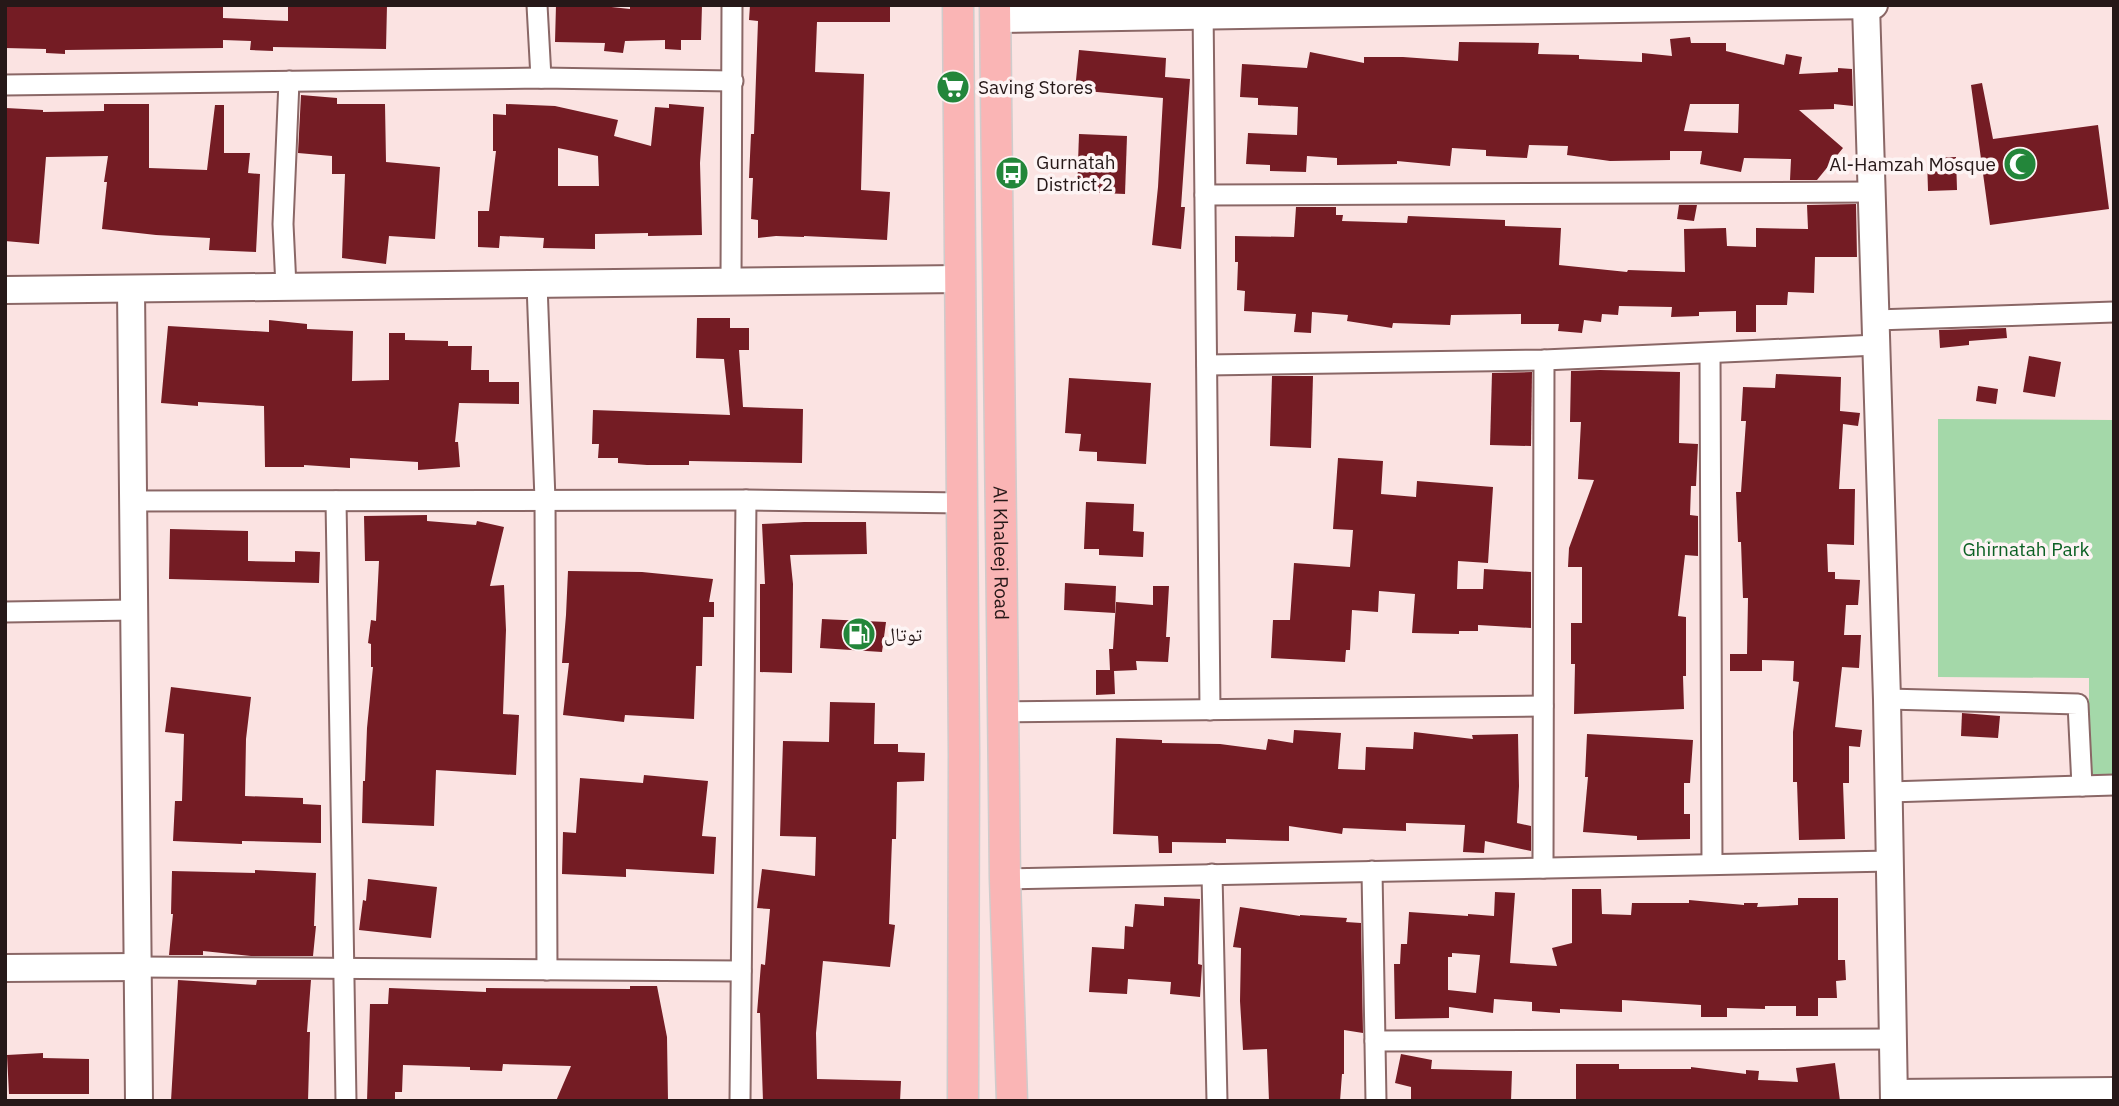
<svg xmlns="http://www.w3.org/2000/svg" width="2119" height="1106" viewBox="0 0 2119 1106" font-family="'IBM Plex Sans','Noto Naskh Arabic',sans-serif">
<style>
.green{fill:#a4d8a9}
.building{fill:#741c24;fill-rule:evenodd}
.lines{fill:none;stroke-linecap:round;stroke-linejoin:round}
.street-casing{stroke:#8a6766;stroke-width:23}
.secondary-casing{stroke:#8a6766;stroke-width:30}
.primary-casing{stroke:#cfcccc;stroke-width:33}
.street{stroke:#fff;stroke-width:19}
.secondary{stroke:#fff;stroke-width:26}
.primary{stroke:#fab5b5;stroke-width:30}
.labels{text-anchor:middle;stroke-width:7;stroke-linejoin:round;paint-order:stroke}
.poi-label{font-size:19px;fill:#261818;stroke:#fdf4f4;text-anchor:start}
.park-label{font-size:19px;fill:#0b6023;stroke:#fdf4f4}
.street-label{font-size:19px;fill:#261818;stroke:#fdf4f4}
</style>
<rect width="100%" height="100%" fill="#fbe3e2"/>
<path class="green" d="M1938,419L2114,420V775H2089V678L1938,677Z"/>
<g class="building">
<path d="M5,5H223V18L288,21V5H387L386,49L273,47V51L250,50L251,41L223,40V48L65,50V54L46,53V49L5,48Z"/>
<path d="M556,5H593L630,9V5H702L701,40H681V50L665,49V40L625,41L623,53L604,51L605,43L555,42Z"/>
<path d="M750,5H890V22H817L815,72L864,74L861,190L890,192L887,240L804,236V237L776,236L758,238V220L751,219L753,178H749L751,134H754L758,21L749,20Z"/>
<path d="M1690,37L1691,43H1726V51L1784,65L1786,54L1802,57L1799,74L1838,72V68L1852,69L1853,106L1834,104V109L1799,110L1843,148L1817,180H1790L1791,159L1744,158L1741,172L1700,164L1702,151H1670V160L1610,161L1567,155L1568,146L1529,145L1527,158L1486,156V150L1452,148L1450,166L1397,161V164L1337,165V158L1307,156L1306,172L1270,171V165L1246,164L1248,133L1297,135L1298,107L1258,105V98L1240,97L1242,64L1307,68L1310,52L1364,63V57H1403L1458,61L1459,42L1539,43L1538,54L1579,55V59L1642,62V53L1672,56L1670,39ZM1690,104H1739L1738,133L1684,131Z"/>
<path d="M1079,50L1166,58L1165,77L1190,79L1181,207H1185L1181,249L1152,245L1158,187L1163,98L1075,90Z"/>
<path d="M1982,83L1993,139L2098,125L2109,209L1990,225L1971,85Z"/>
<path d="M301,95L337,98V104H385L386,162L440,167L435,239L389,236L386,264L342,258L345,174H332V156L298,153Z"/>
<path d="M104,104H149V168L207,170L215,105H224V153H250L248,173L260,174L256,252L209,250L210,238L156,235L102,229L107,182H104L108,156L46,157L39,244L5,241L6,108L43,110V112L104,111Z"/>
<path d="M506,104L555,106L618,120L614,136L651,146L655,107L669,108V104L704,107L700,163L702,235L648,236V233L595,234V249L543,248L544,238L500,236L499,248L478,247V211H489L496,151H493V114L506,115ZM558,148L598,156L599,186H558Z"/>
<path d="M1079,134L1127,136L1125,194L1077,192Z"/>
<path d="M1956,157L1957,190L1928,191L1927,158Z"/>
<path d="M1856,204L1857,257H1815L1814,293L1788,292L1787,305H1756V332H1736V311L1699,312V316L1671,317L1672,307L1619,306L1618,315L1602,314L1601,322L1584,320L1582,333L1558,331L1559,324H1521V314L1451,315L1450,325L1393,323L1392,328L1347,321L1348,315L1312,312L1311,333L1294,332L1296,314L1244,311L1245,291L1237,290L1238,262H1235V236L1294,237L1296,207H1336V215H1343L1342,221L1407,223L1408,216L1505,220V226L1561,228L1559,265L1627,272L1628,270L1685,272L1684,229L1726,228L1727,246L1756,247V228L1808,229L1807,205Z"/>
<path d="M1679,205H1697L1694,221L1677,219Z"/>
<path d="M697,318H730V328H749V350H739L743,407L803,409L802,463L689,461V465H647L618,463V458H598L599,444H592L593,410L730,415L724,359L696,358Z"/>
<path d="M269,320L307,324V329L353,331L352,381L389,380V333H405V340L448,341V346H472L471,370H489V382H519V404L459,403L455,442H458L460,467L418,470V462L350,458V468L304,465V467H265L264,406L198,402V406L161,403L168,326L269,332Z"/>
<path d="M2006,328L2007,338L1969,341V345L1940,348L1939,330Z"/>
<path d="M2029,356L2061,362L2055,397L2023,392Z"/>
<path d="M1600,370L1680,372L1679,443L1698,444L1696,486H1691L1690,515L1698,516V556L1685,555L1678,616L1686,617V676H1683L1684,709L1574,714L1575,664H1571V623H1582V567H1568L1569,548L1594,480L1578,479L1581,422H1570L1571,371Z"/>
<path d="M1532,372L1531,446L1490,445L1492,373Z"/>
<path d="M1776,374L1841,377L1840,411L1860,413L1858,426L1843,424L1839,489H1855L1854,545L1827,544L1828,572H1835V579L1860,580L1858,605H1846L1844,635H1861L1859,668L1842,667L1835,727L1862,730L1860,747L1849,746V783H1843L1845,839L1799,840L1797,782H1793V732L1799,682L1793,681L1794,661L1762,660V671H1730V654H1747L1748,598H1743L1741,542H1738L1736,492H1741L1746,421H1741L1743,387L1775,388Z"/>
<path d="M1272,376H1313L1311,448L1270,446Z"/>
<path d="M1069,378L1151,383L1146,464L1097,461V452L1079,451L1081,434L1065,433Z"/>
<path d="M1978,386L1998,389L1996,404L1976,401Z"/>
<path d="M1338,458L1383,461L1381,494L1416,497L1417,481L1493,487L1488,563L1458,561L1457,589H1483L1484,569L1531,572V628L1478,625V631H1459V634L1412,633L1415,594L1379,591L1378,612L1352,610L1350,650H1346L1345,662L1271,658L1273,620H1290L1294,563L1350,567L1353,530L1333,529Z"/>
<path d="M1086,502L1134,504L1133,531L1144,532L1143,557L1099,555V549H1084Z"/>
<path d="M427,515V521L476,525L477,521L504,527L490,586L504,585L506,630L503,714L519,715L516,775L436,770L434,826L362,823L363,781H365L367,728L373,667H371V644L368,643L371,620L376,621L379,561H365L364,516Z"/>
<path d="M804,522H866L867,554L790,555L793,584L792,673L760,672V584H765L762,524Z"/>
<path d="M170,529L248,531V561L295,562V551L320,552L319,583L169,579Z"/>
<path d="M568,571L642,572L713,579L709,602H714V617H703L702,666H696L694,719L625,715L624,722L563,715L569,663H562L566,615Z"/>
<path d="M1065,583L1116,586L1115,613L1064,610Z"/>
<path d="M1153,586H1169L1166,637H1170L1168,662L1136,661L1137,670L1114,671L1115,694L1096,695V670H1110L1109,649H1113L1116,602L1153,605Z"/>
<path d="M822,619L886,622L882,652L820,648Z"/>
<path d="M171,687L251,697L246,739L245,796L303,798V804L321,805V843L242,841V844L173,841L175,801H182L184,734L165,732Z"/>
<path d="M830,702L875,703L874,744H898V752L925,753L924,781L897,782L896,839H892L889,924L895,925L890,967L823,961L816,1033L817,1079L901,1081L900,1101H763L760,1013H757L761,964L765,965L770,909L757,908L762,869L815,876L816,837L780,836L783,741L829,742Z"/>
<path d="M1962,713L2000,716L1998,738L1961,736Z"/>
<path d="M1294,730L1341,733L1338,769L1365,770L1366,747L1413,749L1414,732L1473,739L1472,735L1518,734L1519,786L1517,823L1531,826V851L1485,841L1484,853L1463,852L1465,825L1406,823V831L1343,828L1342,834L1289,826V841L1226,839V843L1172,842V853H1159L1158,836L1113,834L1116,738L1162,740V743L1220,744L1266,750L1268,739L1293,743Z"/>
<path d="M1587,734L1693,740L1690,783H1684V814H1690V839L1637,840V836L1583,832L1588,777H1585Z"/>
<path d="M644,775L708,781L702,836L716,837L714,874L626,869V877L562,874L563,832L576,833L580,778L643,783Z"/>
<path d="M255,870L316,873L314,926H316L313,956H251L203,951V955H169L173,914H171L172,871L255,873Z"/>
<path d="M368,879L437,887L431,938L359,930L363,900L366,901Z"/>
<path d="M1572,889H1601L1602,914L1631,915L1632,903H1689V900L1744,905V903H1758L1757,907L1798,905V898H1838V960H1845L1846,980L1836,981L1837,998H1818V1016H1796V1006H1765V1009L1727,1008V1017H1701V1005L1622,1000V1012L1560,1009V1013L1532,1011V1002L1494,999L1493,1013L1449,1007V1018L1395,1019L1394,964H1400L1401,944H1407L1409,912L1468,916V914L1494,916L1495,892L1515,893L1510,963L1557,966L1552,948L1572,943ZM1452,953L1480,955L1476,993L1448,990V957H1452Z"/>
<path d="M1164,897L1200,899L1198,964L1202,965L1200,997L1170,994L1171,982L1128,979L1127,994L1089,992L1092,947L1124,949L1125,926L1133,927L1135,904L1164,906Z"/>
<path d="M1240,907L1300,916V915L1347,918L1346,922L1361,923L1363,1033L1344,1030V1074H1342L1340,1101H1269L1267,1049L1243,1050L1240,1001L1241,948L1233,947Z"/>
<path d="M178,980L256,985L257,980H311L307,1032H310L308,1101H171Z"/>
<path d="M630,986H657L667,1037L668,1101H556L571,1066L503,1064L502,1071L470,1070V1067L403,1065L402,1092H395V1101H367L370,1004H388L389,988L486,992V988L630,989Z"/>
<path d="M43,1053V1058L89,1059V1094H9L7,1055Z"/>
<path d="M1401,1054L1432,1060L1431,1069L1512,1071L1511,1101H1411V1087L1395,1083Z"/>
<path d="M1835,1063L1840,1101H1576V1064H1619V1069H1691V1067L1746,1074V1070L1759,1071L1758,1080L1798,1082L1796,1068Z"/>
</g>
<g class="lines">
<defs>
<g id="street">
<path d="M537,5L541,78"/>
<path d="M1203,5L1210,710"/>
<path d="M5,85L541,78L733,81"/>
<path d="M1205,195L1871,192"/>
<path d="M731,282L732,5"/>
<path d="M537,284L545,500L547,970"/>
<path d="M286,287L283,224L289,81"/>
<path d="M1876,320L2114,312"/>
<path d="M1710,353L1712,864"/>
<path d="M1207,365L1544,360L1877,345"/>
<path d="M133,501L746,500L962,503"/>
<path d="M336,501L346,1101"/>
<path d="M5,612L134,610"/>
<path d="M1887,699L2078,704L2082,786"/>
<path d="M1003,712L1543,706"/>
<path d="M1889,792L2114,785"/>
<path d="M1543,868L1544,360"/>
<path d="M1372,871L1376,1101"/>
<path d="M1212,874L1217,1101"/>
<path d="M1005,879L1891,861"/>
<path d="M137,967L741,971"/>
<path d="M1375,1041L1894,1039"/>
<path d="M740,1101L746,500"/>
</g>
<g id="secondary">
<path d="M1866,5L1887,699L1894,1101"/>
<path d="M995,19L1874,5"/>
<path d="M131,289L139,1101"/>
<path d="M5,290L960,279"/>
<path d="M5,968L137,967"/>
<path d="M1894,1093L2114,1091"/>
</g>
<g id="primary">
<path d="M958,5L964,754L963,1101"/>
<path id="s1" d="M995,5L1005,879L1012,1101"/>
</g>
</defs>
<use href="#street" class="street-casing"/>
<use href="#secondary" class="secondary-casing"/>
<use href="#primary" class="primary-casing"/>
<use href="#street" class="street"/>
<use href="#secondary" class="secondary"/>
<use href="#primary" class="primary"/>
</g>
<defs>
<symbol id="supermarket-disc" viewBox="-11 -11 22 22"><circle r="9.5" fill="#23863a" stroke="#fdf4f4"/><path d="M-6-5.5h2.5l.6 2H6L4.5 2H-2.5L-4.4-4H-6ZM-1.5 3.2a1.3 1.3 0 1 0 .1 0ZM3 3.2a1.3 1.3 0 1 0 .1 0Z" fill="#fff"/></symbol>
<symbol id="mosque-disc" viewBox="-11 -11 22 22"><circle r="9.5" fill="#23863a" stroke="#fdf4f4"/><path d="M3.5-4.9A6 6 0 1 0 3.5 4.9A5 5 0 1 1 3.5-4.9Z" fill="#fff"/></symbol>
<symbol id="bus-disc" viewBox="-11 -11 22 22"><circle r="9.5" fill="#23863a" stroke="#fdf4f4"/><path d="M-5-6H5V4H4V6H2V4H-2V6H-4V4H-5ZM-3.5-4V0h7V-4ZM-3.5 1.2v1.5H-2V1.2ZM2 1.2v1.5H3.5V1.2Z" fill="#fff"/></symbol>
<symbol id="fuel-disc" viewBox="-11 -11 22 22"><circle r="9.5" fill="#23863a" stroke="#fdf4f4"/><path d="M-5.5-6h7V0h2V4h1.3V-2.5L3-4.5l.8-.8L6-3V5H2.5V1h-1V6h-7ZM-4.2-4.7v3.2H.2V-4.7Z" fill="#fff"/></symbol>
</defs>
<g fill-rule="evenodd">
<use href="#supermarket-disc" x="934" y="68" width="38" height="38"/>
<use href="#mosque-disc" x="2001" y="145" width="38" height="38"/>
<use href="#bus-disc" x="993" y="154" width="38" height="38"/>
<use href="#fuel-disc" x="840" y="615" width="38" height="38"/>
</g>
<g class="labels">
<g class="poi-label">
<text x="978" y="94">Saving Stores</text>
<text x="1036" y="169">Gurnatah<tspan x="1036" dy="22">District 2</tspan></text>
<text x="1996" y="171" text-anchor="end">Al-Hamzah Mosque</text>
<text x="884" y="641">توتال</text>
</g>
<g class="park-label">
<text x="2026" y="556">Ghirnatah Park</text>
</g>
<g class="street-label">
<text dy="7" stroke="none"><textPath href="#s1" startOffset="548">Al Khaleej Road</textPath></text>
</g>
</g>
<rect width="2119" height="1106" fill="none" stroke="#261818" stroke-width="14"/>
</svg>
